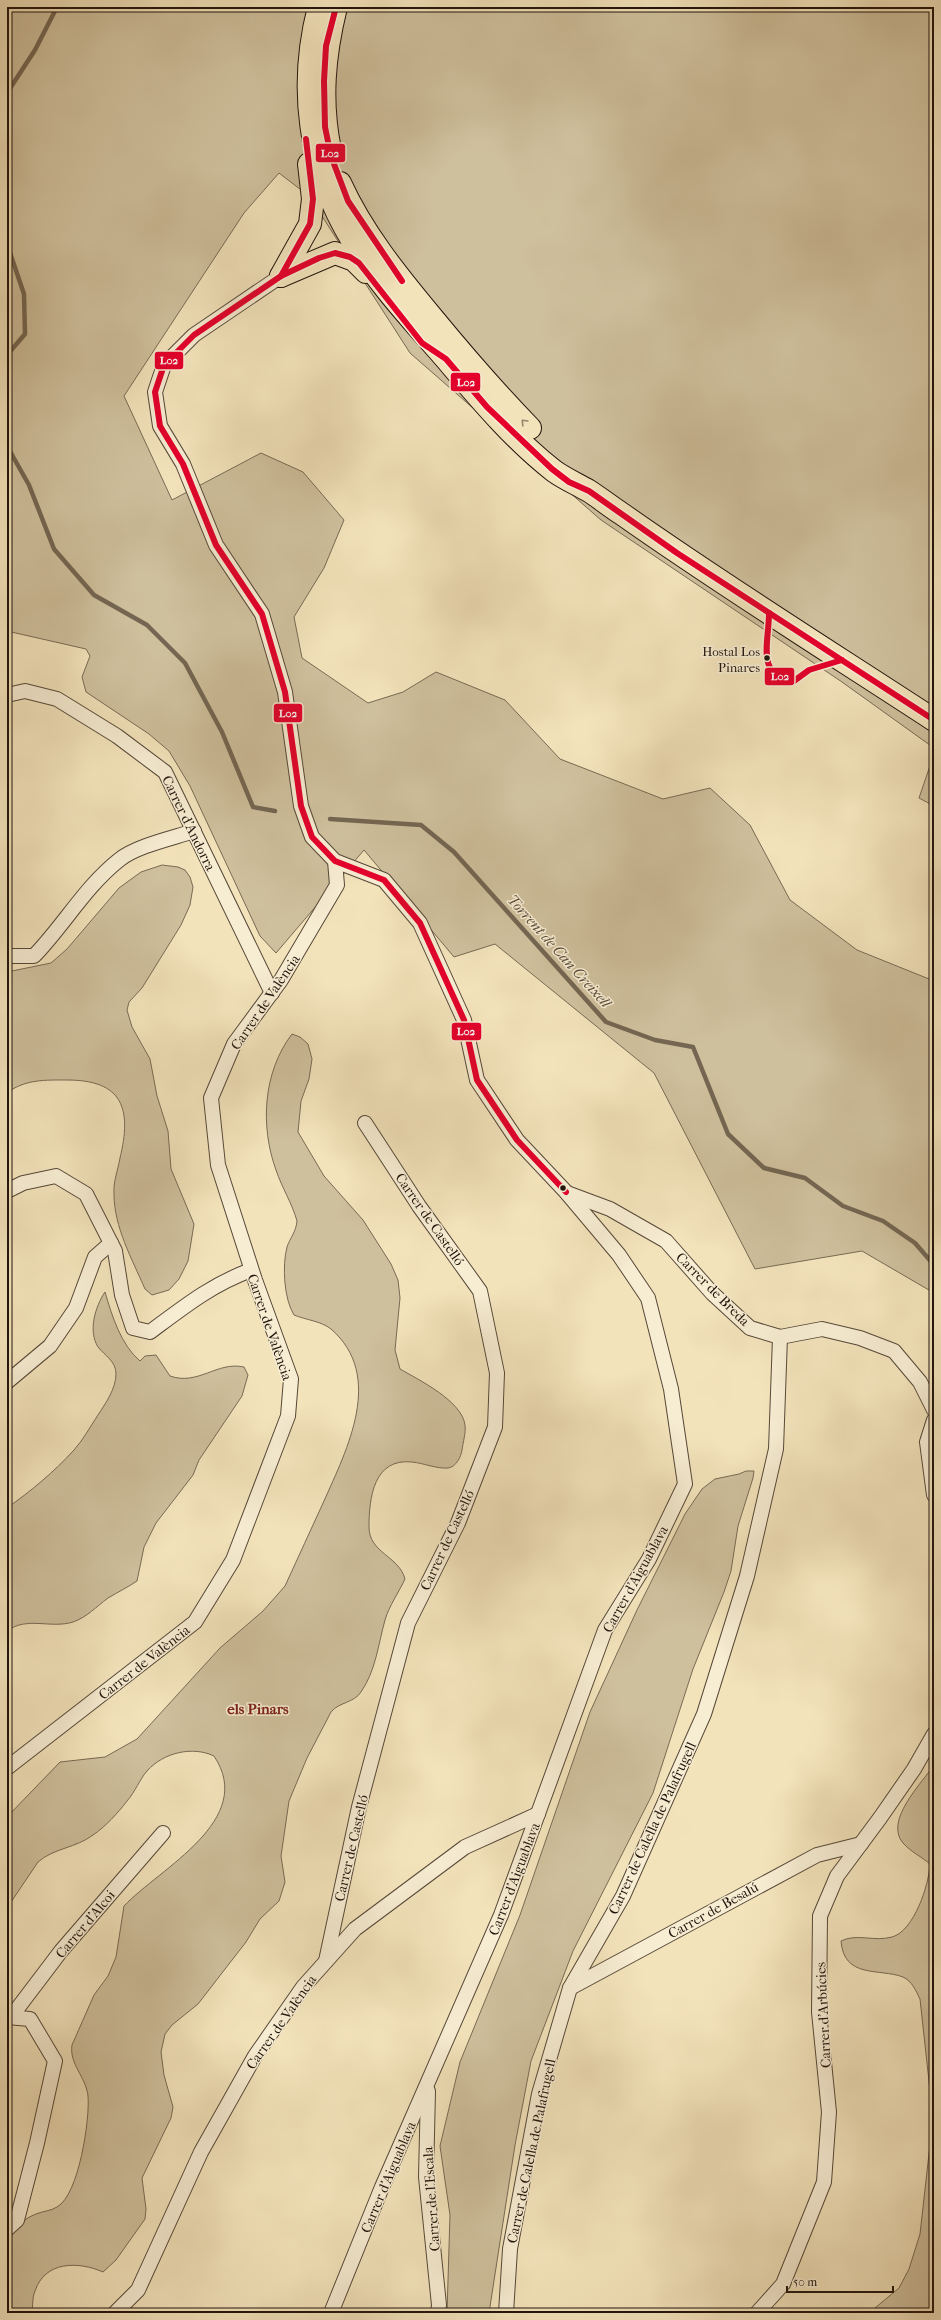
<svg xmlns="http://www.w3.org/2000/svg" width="941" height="2320" viewBox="0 0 941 2320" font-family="'IM FELL French Canon',serif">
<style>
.green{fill:#cfc09d;stroke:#786a54}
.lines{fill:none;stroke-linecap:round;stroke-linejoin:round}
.stream{stroke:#746652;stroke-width:4.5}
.street-casing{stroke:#564838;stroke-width:16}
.primary-casing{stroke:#21140c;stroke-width:24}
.street{stroke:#f7edd3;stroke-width:14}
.primary{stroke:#f3e3bb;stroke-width:22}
.bus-1-casing{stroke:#f7edd3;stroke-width:9}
.bus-1{stroke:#e4002b;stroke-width:6}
.oneway{stroke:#94866c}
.bus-dot{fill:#21140c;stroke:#f7edd3;stroke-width:1.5}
.labels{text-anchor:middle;stroke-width:3;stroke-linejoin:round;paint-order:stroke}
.bus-label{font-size:13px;fill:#21140c;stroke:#f7edd3;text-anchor:end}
.street-label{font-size:14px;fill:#21140c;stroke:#f7edd3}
.water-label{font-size:15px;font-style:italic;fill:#594b3a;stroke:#f7edd3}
.neighbourhood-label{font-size:15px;font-weight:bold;fill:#7a1f14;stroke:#f7edd3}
.line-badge{stroke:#f7edd3;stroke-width:1.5}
.badge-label{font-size:11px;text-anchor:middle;font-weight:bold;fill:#fff}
</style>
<rect width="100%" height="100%" fill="#f3e3bb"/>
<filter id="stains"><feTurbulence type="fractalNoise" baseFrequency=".005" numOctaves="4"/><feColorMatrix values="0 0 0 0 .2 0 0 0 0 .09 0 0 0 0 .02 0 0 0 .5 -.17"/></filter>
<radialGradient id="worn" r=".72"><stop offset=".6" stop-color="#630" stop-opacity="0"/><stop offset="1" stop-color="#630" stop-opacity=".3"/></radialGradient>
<g class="green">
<path d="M7,7H934V748L842,682L601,520L410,353L309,196L279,173L244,213L124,396L172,500L261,453L303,472L344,520L324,568L294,617L302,658L368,703L403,692L436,672L505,700L560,759L663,799L710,788L750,825L790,900L857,950L934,981V1293L862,1251L755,1269L654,1073L495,944L454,957L364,850L276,953L260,936L190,786L169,751L149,734L86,692L82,677L90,656L86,649L7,631Z"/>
<path d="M934,754V806L919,798Z"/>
<path d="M162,865L178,867L185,870L190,877L193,887L190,905L181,925L142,988L129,1002L127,1010L132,1027L150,1059L157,1096L168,1131L171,1169L194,1224L188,1261L179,1279L169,1290L152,1295L145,1289C132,1259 114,1227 114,1194C113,1182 118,1170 120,1158C132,1109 123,1080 67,1080C46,1080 25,1079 7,1093V972L51,963L67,949L119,888L141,872Z"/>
<path d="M292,1034L300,1037L308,1044L312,1059L309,1079L301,1101L298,1132L324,1176L363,1220L391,1264L398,1280L400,1298L395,1350L400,1369C419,1380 462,1401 465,1425C466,1433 463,1442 462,1450C461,1457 456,1467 448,1468C437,1469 423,1463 412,1462C374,1458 369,1497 369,1527C369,1553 399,1556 405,1579C399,1592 389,1606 385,1620C378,1645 376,1670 361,1692C354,1703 339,1702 331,1712L307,1758L289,1801L281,1856L285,1882L279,1901L260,1919L246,1942L198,2004L172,2025L165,2034L161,2052L164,2075L173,2107L171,2118L142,2178L146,2209L145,2219L116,2260L103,2272C78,2261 45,2261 35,2291C32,2298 33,2306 32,2313H7V2235C16,2227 25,2218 36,2214C43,2211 51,2211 57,2207C79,2195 90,2119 88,2096C86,2077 69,2064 72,2045L94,1995L108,1976L116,1957L124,1906C160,1868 257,1820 214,1756C193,1746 164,1752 147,1771C140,1779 135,1792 127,1801C118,1813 105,1827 93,1835C76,1848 54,1848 38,1862L7,1908V1817L60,1762L105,1757L137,1739L220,1648L263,1611L285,1586C298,1558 311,1529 324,1501C347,1449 385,1376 331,1329C321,1321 306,1320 294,1315C284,1299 282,1266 287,1247C290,1238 296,1232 297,1221C292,1203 282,1188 276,1170C260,1126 263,1072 292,1034Z"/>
<path d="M105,1292C112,1316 121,1345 140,1361L145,1356L156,1355L170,1376C198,1386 217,1361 244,1367L248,1375L242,1396L199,1460L193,1475L156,1523L144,1547L137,1581C128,1587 118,1592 108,1598C96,1607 87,1617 73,1622C50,1629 27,1616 7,1631V1508C31,1491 54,1472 74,1450C83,1440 90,1427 98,1415C105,1404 116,1389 116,1374C116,1361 105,1356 98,1347C88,1331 95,1307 105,1292Z"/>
<path d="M746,1471H754L753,1478L738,1526L731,1571L724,1592L693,1669L653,1793L573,1951L531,2061L515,2145L489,2313H447L450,2215L440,2146L460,2062L520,1915L590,1712L637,1610L685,1514L702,1489L715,1479L739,1474Z"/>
<path d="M934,1765V2313H869L899,2288L909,2269L920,2234L933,2118L920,1999C916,1991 912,1981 903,1977C879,1968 844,1979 841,1941C857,1933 874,1942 892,1937C914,1931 929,1885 930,1864C922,1857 911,1852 903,1843C884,1821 921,1784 934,1765Z"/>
</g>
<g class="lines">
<g class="stream">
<path d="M7,93L35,50L57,7"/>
<path d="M7,244L24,294L25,334L7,355"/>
<path d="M7,446L29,485L54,549L94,595L147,625L185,663L222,732L253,807L275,811"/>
<path d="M330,819L421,825L454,852L606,1022L655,1040L693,1047L728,1134L764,1168L805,1178L843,1206L883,1221L915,1243L934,1265"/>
</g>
<defs>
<g id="street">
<path d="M281,276L194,335L164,365L155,392L160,426L183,464L216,545L262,614L285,692L301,806L312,837L335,861L384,880L420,923L464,1020L477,1080L517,1140L566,1192L619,1255L648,1298L671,1389L685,1484L649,1559L605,1630L501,1915L382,2187L331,2313"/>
<path d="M7,695L25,691L57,699L117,736L165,772L272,993"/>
<path d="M7,956H34C64,925 85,887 119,860C136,846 173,838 194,831"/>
<path d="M7,1191L23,1183L56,1176L86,1194L115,1251L122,1295L133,1328L150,1332C185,1306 211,1285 251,1270"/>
<path d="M567,1193L610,1209L666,1241L712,1293L750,1328L780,1337L822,1329L860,1338L894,1351L920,1382L934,1410"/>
<path d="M7,1382L50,1346L76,1308L95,1257L111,1243"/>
<path d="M934,1420L927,1442L934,1495"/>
<path d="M7,1768L195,1622L233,1560L288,1416L291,1379L255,1280L218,1165L211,1098L234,1044L281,980L337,885L335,861"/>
<path d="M326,1961L359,1807L408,1623L458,1523L495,1427L497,1373L480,1291L419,1206L365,1123"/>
<path d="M570,1988L817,1855L861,1844"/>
<path d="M7,2017L30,2019L55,2061L37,2143L17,2220L7,2229"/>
<path d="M11,2017L61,1951L163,1833"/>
<path d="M428,2091L426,2177L439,2305L438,2313"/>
<path d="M115,2313L138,2290L201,2152L255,2056L303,1987L355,1929L465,1847L538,1814"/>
<path d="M506,2313L510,2249L539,2094L570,1988L623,1896L704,1714L747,1576L776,1449L780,1337"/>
<path d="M757,2313L783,2284L824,2182L829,2112L819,2012L820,1916L837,1876L880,1818L914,1769L934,1734"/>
</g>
<g id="primary">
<path d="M319,7C298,87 309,169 352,240C377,283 413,321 446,359C479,398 513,439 554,471C565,479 577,484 589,491C600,498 611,507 622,514C724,586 830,652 934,720"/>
<path d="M330,150C320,101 324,56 336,7"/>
<path d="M340,183C362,232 397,275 431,316C463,355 495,392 530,428"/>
<path d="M281,276L335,253L354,260L366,272"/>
<path d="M281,276L310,224L313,199L309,164"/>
</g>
</defs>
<use href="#street" class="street-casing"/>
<use href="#primary" class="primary-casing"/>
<use href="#street" class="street"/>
<use href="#primary" class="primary"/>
<defs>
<g id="bus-1">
<path d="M336,7L326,46L324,81L325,127L331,156L348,201L402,281"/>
<path d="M281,276L310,224L313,199L306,139"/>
<path d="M769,613C769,643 755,676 794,681L809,670L842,660"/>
<path d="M566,1192L517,1140L477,1080L464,1020L420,923L384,880L335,861L312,837L301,806L285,692L262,614L216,545L183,464L160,426L155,392L164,365L194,335L281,276L319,258L335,253L350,257L359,263L422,343L446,359L487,407L552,469L569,482L589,491L677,553L934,720"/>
</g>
</defs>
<use href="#bus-1" class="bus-1-casing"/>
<use href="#bus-1" class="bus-1"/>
</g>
<defs><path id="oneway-chevron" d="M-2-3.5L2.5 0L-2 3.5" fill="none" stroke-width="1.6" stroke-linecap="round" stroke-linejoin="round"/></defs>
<use class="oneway" href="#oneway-chevron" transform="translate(524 422) rotate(-134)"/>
<g class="bus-dot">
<circle cx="767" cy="658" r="3.5"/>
<circle cx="563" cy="1188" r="3.5"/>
</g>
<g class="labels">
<g class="bus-label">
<text x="760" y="656">Hostal Los<tspan x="760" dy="16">Pinares</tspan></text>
</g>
<g class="street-label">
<text transform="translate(189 823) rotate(64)" y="5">Carrer d'Andorra</text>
<text transform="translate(265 1002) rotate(-56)" y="5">Carrer de València</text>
<text transform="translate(430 1219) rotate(55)" y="5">Carrer de Castelló</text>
<text transform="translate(713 1289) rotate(45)" y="5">Carrer de Breda</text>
<text transform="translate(270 1327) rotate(71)" y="5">Carrer de València</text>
<text transform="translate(447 1540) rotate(-65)" y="5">Carrer de Castelló</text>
<text transform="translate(635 1579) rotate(-61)" y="5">Carrer d'Aiguablava</text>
<text transform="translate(144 1662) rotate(-38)" y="5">Carrer de València</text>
<text transform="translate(652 1828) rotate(-65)" y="5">Carrer de Calella de Palafrugell</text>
<text transform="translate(351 1848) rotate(-77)" y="5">Carrer de Castelló</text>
<text transform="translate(514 1879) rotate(-69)" y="5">Carrer d'Aiguablava</text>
<text transform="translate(713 1910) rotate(-29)" y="5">Carrer de Besalú</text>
<text transform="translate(85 1924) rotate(-50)" y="5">Carrer d'Alcoi</text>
<text transform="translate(823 2015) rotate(-93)" y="5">Carrer d'Arbúcies</text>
<text transform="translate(281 2022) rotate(-55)" y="5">Carrer de València</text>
<text transform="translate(531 2151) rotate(-78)" y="5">Carrer de Calella de Palafrugell</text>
<text transform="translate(388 2177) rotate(-67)" y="5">Carrer d'Aiguablava</text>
<text transform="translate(431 2199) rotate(-94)" y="5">Carrer de l'Escala</text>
</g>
<g class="water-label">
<text transform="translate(559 951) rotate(48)" y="5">Torrent de Can Creixell</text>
</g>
<g class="neighbourhood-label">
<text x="258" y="1714">els Pinars</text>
</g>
</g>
<g class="line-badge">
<rect x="315" y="143" width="31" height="20" rx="4" fill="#e4002b"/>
<rect x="154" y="351" width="30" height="19" rx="4" fill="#e4002b"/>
<rect x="450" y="372" width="31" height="20" rx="4" fill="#e4002b"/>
<rect x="764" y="667" width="31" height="19" rx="4" fill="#e4002b"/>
<rect x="273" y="703" width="30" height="20" rx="4" fill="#e4002b"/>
<rect x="451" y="1022" width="31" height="19" rx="4" fill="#e4002b"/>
</g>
<g class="badge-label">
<text x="330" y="157">L02</text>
<text x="169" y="364">L02</text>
<text x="466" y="386">L02</text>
<text x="780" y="680">L02</text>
<text x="288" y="717">L02</text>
<text x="466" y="1035">L02</text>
</g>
<rect width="941" height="2320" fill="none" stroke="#f3e3bb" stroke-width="24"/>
<rect x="8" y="8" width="925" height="2304" fill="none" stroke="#21140c" stroke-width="2"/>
<rect x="12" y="12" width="917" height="2296" fill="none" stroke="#21140c"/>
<path d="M787 2286v6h106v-6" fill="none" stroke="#21140c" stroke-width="2"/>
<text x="793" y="2286" font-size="12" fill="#21140c" stroke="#f7edd3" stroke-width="3" paint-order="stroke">50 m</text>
<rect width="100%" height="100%" filter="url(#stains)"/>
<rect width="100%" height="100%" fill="url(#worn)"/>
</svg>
